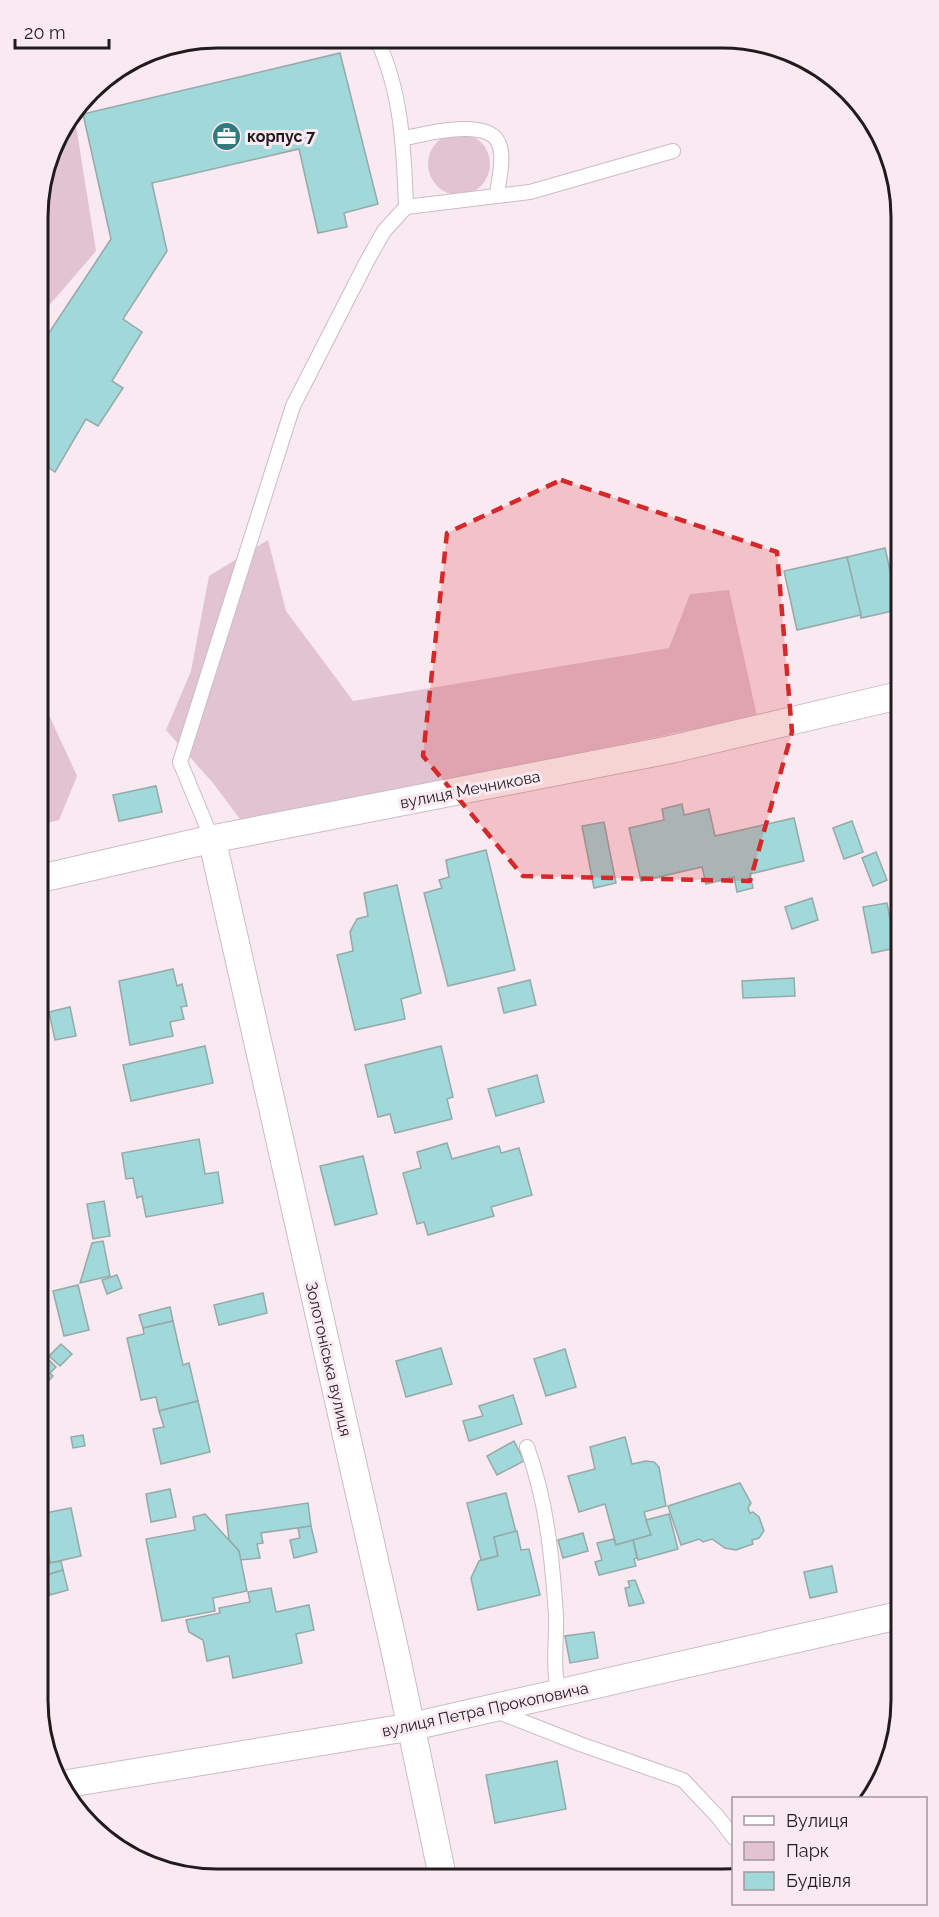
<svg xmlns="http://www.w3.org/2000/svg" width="939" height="1917" viewBox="0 0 939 1917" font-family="Raleway,sans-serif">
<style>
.green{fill:#e2c3d1}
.building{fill:#a1d8d9;stroke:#96a9a9;stroke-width:1.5}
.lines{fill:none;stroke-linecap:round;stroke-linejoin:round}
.service-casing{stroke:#ccbcc4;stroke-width:16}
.minor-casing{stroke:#ccbcc4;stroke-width:29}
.service{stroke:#fff;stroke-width:14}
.minor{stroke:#fff;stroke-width:27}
.marked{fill:#d62828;fill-opacity:0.2;stroke:#d62828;stroke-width:4.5;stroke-dasharray:12 8;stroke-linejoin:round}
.labels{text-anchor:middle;stroke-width:6;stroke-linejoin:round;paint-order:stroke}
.poi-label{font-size:16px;font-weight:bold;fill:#211b1e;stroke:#f9e9f0;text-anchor:start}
.street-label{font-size:16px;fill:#211b1e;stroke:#f9e9f0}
.rim{fill:none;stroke:#211b1e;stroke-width:3}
</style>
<rect width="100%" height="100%" fill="#f9e9f0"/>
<g class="green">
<path d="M217,38H236L118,70L148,51Z"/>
<path d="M74,113L96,251L40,316L39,194L56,137Z"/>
<circle cx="459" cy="164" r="31"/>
<path d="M268,540L286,611L353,701L669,648L690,594L729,590L757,716L243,823L213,783L166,730L191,671L209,576Z"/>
<path d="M49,715L77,776L59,820L38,825V722Z"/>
</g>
<g class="building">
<path d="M340,53L378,204L344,213L347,227L318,233L299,149L152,183L167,251L123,319L142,332L112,381L123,388L98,426L86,419L55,472L39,461V348L111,239L83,114Z"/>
<path d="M885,548L897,601L891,603L893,611L861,618L847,557Z"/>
<path d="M847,557L861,615L797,630L784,571Z"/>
<path d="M156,786L162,812L119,821L113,795Z"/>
<path d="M682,804L684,815L709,809L715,836L794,818L804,861L750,874L753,888L737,892L734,877L706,884L702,867L641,881L629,828L664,820L662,809Z"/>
<path d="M852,821L863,852L844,859L833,828Z"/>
<path d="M604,822L616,883L594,888L582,826Z"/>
<path d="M486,850L515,970L448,986L424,893L442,888L439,880L449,877L446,860Z"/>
<path d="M876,852L887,880L873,886L862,858Z"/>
<path d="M397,885L421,993L401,999L405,1019L355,1030L337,955L353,951L350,932L357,919L368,916L364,893Z"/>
<path d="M812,898L818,920L792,929L785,907Z"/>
<path d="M887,903L896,948L872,953L863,907Z"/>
<path d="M173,969L177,986L182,984L187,1006L181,1007L184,1019L170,1022L173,1036L130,1045L119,981Z"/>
<path d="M794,978L795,996L743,998L742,981Z"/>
<path d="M530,980L536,1005L504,1013L498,988Z"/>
<path d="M70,1007L76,1036L55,1040L49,1012Z"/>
<path d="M205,1046L213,1083L131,1101L123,1065Z"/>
<path d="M441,1046L453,1097L447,1099L452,1119L395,1133L390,1114L378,1117L365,1065Z"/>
<path d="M537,1075L544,1102L496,1116L488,1089Z"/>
<path d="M199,1139L205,1174L218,1172L223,1203L146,1217L142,1196L137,1198L133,1178L126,1179L122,1153Z"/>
<path d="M447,1143L452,1159L499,1146L501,1153L519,1148L532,1195L491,1207L494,1216L428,1235L424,1222L417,1224L403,1173L421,1168L417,1152Z"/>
<path d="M363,1156L377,1214L335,1225L320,1166Z"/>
<path d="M104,1201L110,1236L93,1239L87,1204Z"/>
<path d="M103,1241L110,1276L80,1283L92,1243Z"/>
<path d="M117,1275L122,1288L107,1294L102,1280Z"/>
<path d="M78,1285L89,1330L64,1336L53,1291Z"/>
<path d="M263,1293L267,1313L219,1325L214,1305Z"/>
<path d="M170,1307L173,1321L143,1328L139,1315Z"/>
<path d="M173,1321L183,1365L189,1363L198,1401L159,1411L156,1397L141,1400L127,1338L144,1334L143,1328Z"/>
<path d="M61,1344L72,1354L60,1366L49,1356Z"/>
<path d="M441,1348L452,1384L406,1397L396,1361Z"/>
<path d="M565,1349L576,1387L546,1396L534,1359Z"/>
<path d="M47,1358L56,1367L50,1373L53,1376L38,1392V1368Z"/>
<path d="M513,1395L522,1424L469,1441L463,1421L483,1416L479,1406Z"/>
<path d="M198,1401L210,1452L161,1464L153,1429L164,1427L159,1411Z"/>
<path d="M83,1435L85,1446L73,1448L71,1437Z"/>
<path d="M625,1437L632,1464L646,1461L654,1462L659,1467L666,1506L644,1512L651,1535L616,1545L605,1504L579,1512L568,1476L595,1469L590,1447Z"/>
<path d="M514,1441L524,1461L497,1475L487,1456Z"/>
<path d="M740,1483L751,1503L748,1508L750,1513L753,1512L759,1517L764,1531L759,1538L752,1540L753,1544L736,1550L725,1548L712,1539L703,1542L699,1539L681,1545L668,1506Z"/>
<path d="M170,1489L176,1517L151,1522L146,1494Z"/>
<path d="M506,1493L516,1532L494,1537L498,1556L481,1560L467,1503Z"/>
<path d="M308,1503L311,1526L261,1533L263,1543L257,1544L260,1558L240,1560L239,1551L229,1540L226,1515Z"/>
<path d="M71,1508L81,1556L50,1563L40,1514Z"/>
<path d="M205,1514L239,1551L247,1591L213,1598L215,1611L162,1621L146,1539L195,1530L193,1517Z"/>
<path d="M669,1514L678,1549L638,1560L633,1540L651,1535L646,1520Z"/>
<path d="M311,1526L317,1552L294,1558L290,1540L300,1538L298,1528Z"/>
<path d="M517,1531L521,1550L529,1549L540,1595L478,1610L471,1578L479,1561L498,1556L494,1537Z"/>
<path d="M583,1533L588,1551L563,1558L558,1540Z"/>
<path d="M614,1539L616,1545L633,1540L637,1558L634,1559L636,1566L599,1575L595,1562L602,1560L597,1543Z"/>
<path d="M49,1557L50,1563L61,1561L63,1570L46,1575L41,1559Z"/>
<path d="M832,1566L837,1592L810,1598L804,1572Z"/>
<path d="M63,1570L68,1590L50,1595L44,1576Z"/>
<path d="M635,1580L644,1603L629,1606L625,1588L630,1587L628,1581Z"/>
<path d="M271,1588L276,1612L309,1605L314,1630L296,1634L302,1663L233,1678L229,1656L207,1661L203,1640L189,1632L186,1620L220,1613L219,1608L250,1602L248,1592Z"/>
<path d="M594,1632L598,1658L570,1663L565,1636Z"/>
<path d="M557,1761L566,1809L495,1823L486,1775Z"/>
</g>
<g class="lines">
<defs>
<g id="service">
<path d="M376,38C402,90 404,151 406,207L530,192L673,151"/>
<path d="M402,139C423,134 489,117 499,144C505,159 498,181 497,196"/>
<path d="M212,839L180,762L293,406L366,263L384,231L406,207"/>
<path d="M527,1447C547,1502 552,1557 556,1615C557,1642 552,1667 559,1693"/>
<path d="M496,1711L580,1744L683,1780L718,1817L734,1838"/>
</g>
<g id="minor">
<path d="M212,839L397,1660L443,1879"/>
<path d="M38,879L212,839L673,749L901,695"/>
<path d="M65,1784L410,1727L901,1615"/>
</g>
</defs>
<use href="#service" class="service-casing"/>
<use href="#minor" class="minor-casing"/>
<use href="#service" class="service"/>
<use href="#minor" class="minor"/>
</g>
<path class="marked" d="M561,480L777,552L792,732L750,881L523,876L423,756L447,533Z"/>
<defs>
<symbol id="office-disc" viewBox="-11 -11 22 22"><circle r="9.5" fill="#317a7d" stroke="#f9e9f0"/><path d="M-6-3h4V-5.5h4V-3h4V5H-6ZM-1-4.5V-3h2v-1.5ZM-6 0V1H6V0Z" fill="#fff"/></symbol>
</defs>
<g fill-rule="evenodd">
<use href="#office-disc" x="210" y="120" width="33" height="33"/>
</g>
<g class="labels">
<g class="poi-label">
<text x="247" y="142">корпус 7</text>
</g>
<g class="street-label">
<text transform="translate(470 789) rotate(-11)" y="6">вулиця Мечникова</text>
<text transform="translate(329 1359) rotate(77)" y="6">Золотоніська вулиця</text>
<text transform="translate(485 1709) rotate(-12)" y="6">вулиця Петра Прокоповича</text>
</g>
</g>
<path d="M0 0H939V1917H0ZM217 48H722A169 169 0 0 1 891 217V1700A169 169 0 0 1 722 1869H217A169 169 0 0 1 48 1700V217A169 169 0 0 1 217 48Z" fill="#f9e9f0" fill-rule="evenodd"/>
<path class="rim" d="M217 48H722A169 169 0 0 1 891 217V1700A169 169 0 0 1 722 1869H217A169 169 0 0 1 48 1700V217A169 169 0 0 1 217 48Z"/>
<rect x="732" y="1797" width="195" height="108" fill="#f9e9f0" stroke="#a3979c" stroke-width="1.5"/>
<rect x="744" y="1816" width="30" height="9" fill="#ffffff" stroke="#a3979c" stroke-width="1.5"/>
<text x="786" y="1827" font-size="18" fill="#211b1e">Вулиця</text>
<rect x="744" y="1842" width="30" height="18" fill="#e2c3d1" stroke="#a3979c" stroke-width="1.5"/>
<text x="786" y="1857" font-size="18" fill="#211b1e">Парк</text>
<rect x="744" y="1872" width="30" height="18" fill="#a1d8d9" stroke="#a3979c" stroke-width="1.5"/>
<text x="786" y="1887" font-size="18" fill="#211b1e">Будівля</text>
<path d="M15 39v9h94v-9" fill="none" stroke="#211b1e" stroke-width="3"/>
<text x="24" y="39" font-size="18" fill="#211b1e" stroke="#f9e9f0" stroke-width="4.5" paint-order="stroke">20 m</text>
</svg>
